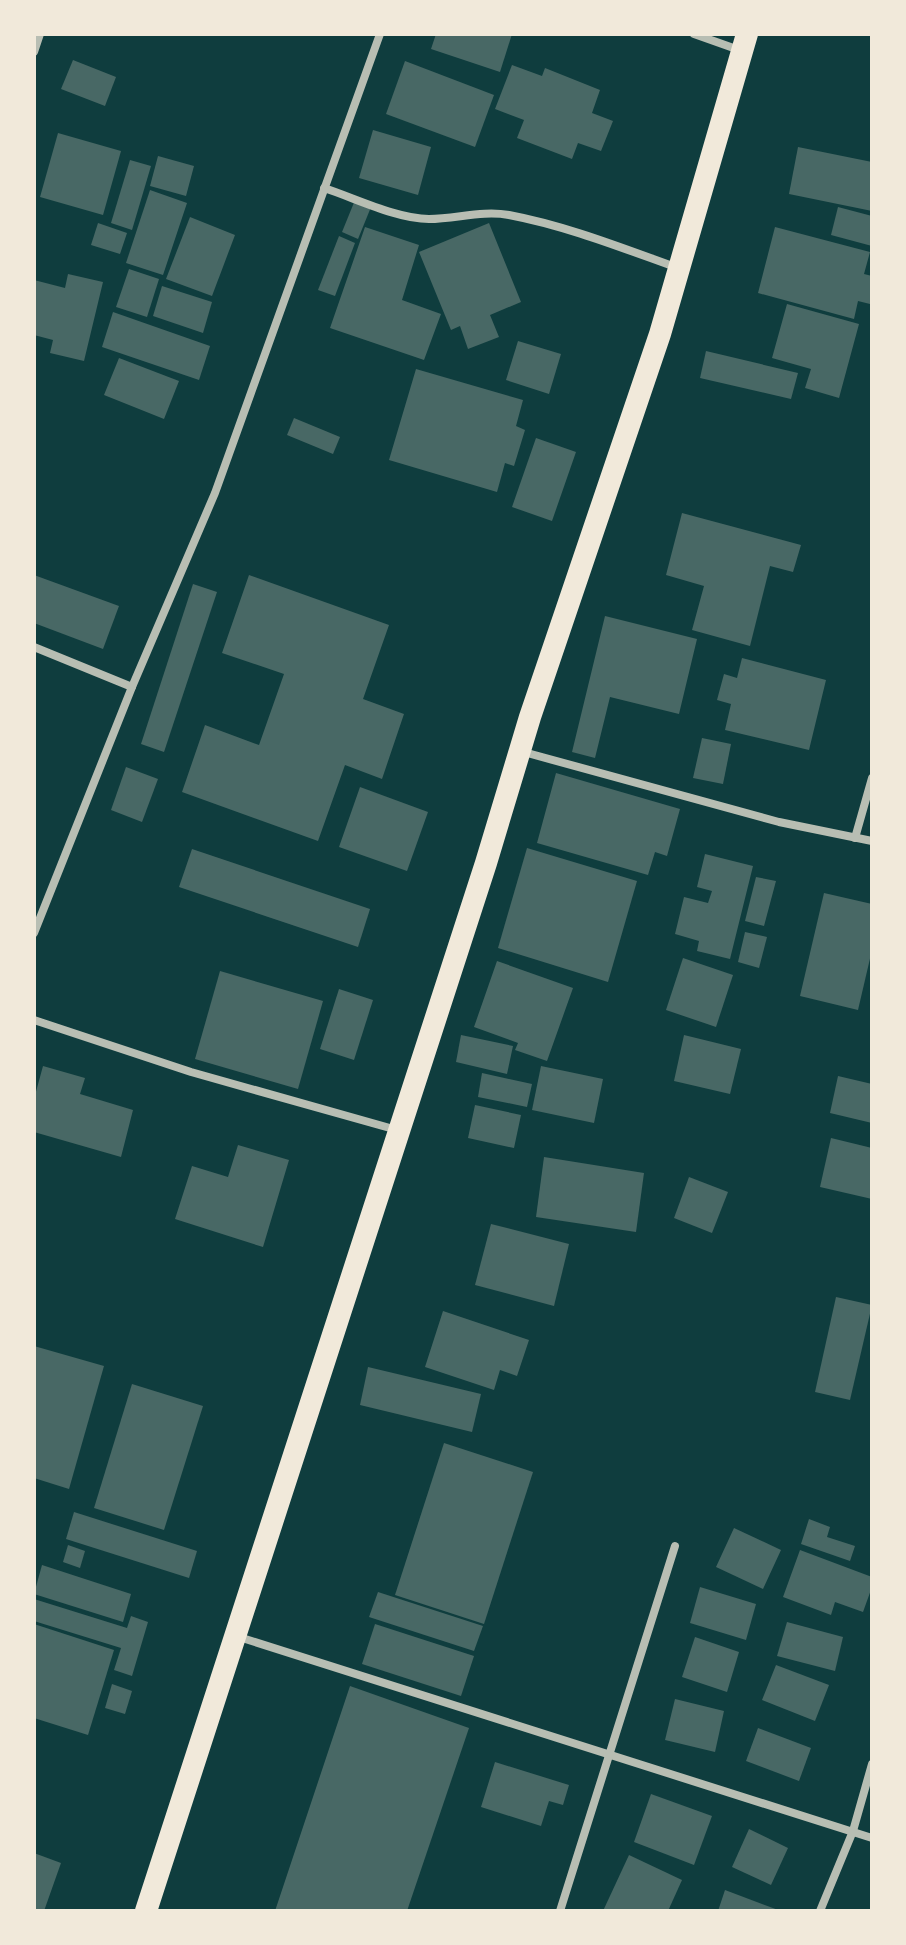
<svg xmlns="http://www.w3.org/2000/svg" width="906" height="1945" viewBox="0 0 906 1945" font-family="Literata,serif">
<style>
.building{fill:#486865}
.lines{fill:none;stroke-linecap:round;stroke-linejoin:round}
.minor{stroke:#b8beb3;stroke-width:8}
.trunk{stroke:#f1e9da;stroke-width:22}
</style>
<rect width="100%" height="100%" fill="#0f3d3e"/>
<g class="building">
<path d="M436,34H512L500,72L431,49Z"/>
<path d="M73,60L116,77L105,106L61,89Z"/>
<path d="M405,61L494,95L475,147L386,114Z"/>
<path d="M512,65L542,76L545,68L600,90L592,113L613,121L601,151L578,143L572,159L517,138L524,120L495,109Z"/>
<path d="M373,130L431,147L418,195L359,178Z"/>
<path d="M58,133L121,151L103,215L40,197Z"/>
<path d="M798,147L872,162V211L789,194Z"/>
<path d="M158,156L194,166L186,196L150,186Z"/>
<path d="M130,160L151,166L132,230L111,223Z"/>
<path d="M150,190L187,203L163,275L126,263Z"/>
<path d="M355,200L371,207L358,239L342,232Z"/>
<path d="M838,207L872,216V246L831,235Z"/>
<path d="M190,217L235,235L212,296L166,279Z"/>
<path d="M98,223L127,233L120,254L91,245Z"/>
<path d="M489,223L521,302L490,315L499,337L468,349L460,326L451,330L419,252Z"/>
<path d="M365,227L419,245L402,300L441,314L424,360L330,328Z"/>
<path d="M775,227L870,252L864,274L872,276L870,304L858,301L854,319L758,293Z"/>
<path d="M339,236L355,243L335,296L318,290Z"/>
<path d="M129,269L159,279L147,317L116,307Z"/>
<path d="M68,274L103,282L84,361L50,353L53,340L34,335V280L65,288Z"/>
<path d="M162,286L212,302L203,333L153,316Z"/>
<path d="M787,304L859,324L839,398L805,388L811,369L772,358Z"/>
<path d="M113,312L210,346L199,380L102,347Z"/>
<path d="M518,341L561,354L549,394L506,380Z"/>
<path d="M706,351L798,373L791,399L700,378Z"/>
<path d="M119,358L179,381L164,419L104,395Z"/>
<path d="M416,369L523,400L516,426L525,430L514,466L505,463L497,492L389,460Z"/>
<path d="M294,418L340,437L333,454L287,435Z"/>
<path d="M536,438L576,452L552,521L512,507Z"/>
<path d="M682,513L801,545L793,572L770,566L750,646L692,630L704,586L666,575Z"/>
<path d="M34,575L119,606L103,649L34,623Z"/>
<path d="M249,575L389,625L363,699L404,714L382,779L345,765L318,841L182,792L205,725L259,745L284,674L222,653Z"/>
<path d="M193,584L217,592L164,752L141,744Z"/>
<path d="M605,616L697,639L679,714L610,697L595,758L572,752Z"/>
<path d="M742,658L826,680L809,750L725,730L731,704L717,700L724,674L737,678Z"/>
<path d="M702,738L731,744L723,784L693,778Z"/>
<path d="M126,767L158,779L142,822L111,810Z"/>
<path d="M556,773L680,809L667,856L655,852L648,875L537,843Z"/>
<path d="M360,787L428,812L407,871L339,847Z"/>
<path d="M527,848L637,881L608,982L498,948Z"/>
<path d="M192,849L370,909L358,947L179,887Z"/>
<path d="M705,854L753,866L730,959L697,951L699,941L675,934L684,897L708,903L712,891L697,887Z"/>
<path d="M756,877L776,881L764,926L745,921Z"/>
<path d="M824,893L872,904V950L858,1010L800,996Z"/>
<path d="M745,932L767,937L759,968L738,962Z"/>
<path d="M683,958L733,975L716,1027L666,1010Z"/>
<path d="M497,961L573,988L547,1061L515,1050L518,1043L474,1027Z"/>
<path d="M220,971L323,1001L298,1089L195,1059Z"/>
<path d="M339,989L373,1000L354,1060L320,1049Z"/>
<path d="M461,1035L513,1046L507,1074L456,1062Z"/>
<path d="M684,1035L741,1049L730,1094L674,1081Z"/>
<path d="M43,1066L85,1078L80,1094L133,1110L121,1157L34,1132V1099Z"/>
<path d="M541,1066L603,1079L594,1123L532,1110Z"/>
<path d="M482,1073L532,1084L527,1107L478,1097Z"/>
<path d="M838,1076L872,1084V1123L830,1113Z"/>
<path d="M475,1105L521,1115L514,1148L468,1138Z"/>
<path d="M831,1138L872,1148V1199L820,1187Z"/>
<path d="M238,1145L289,1160L263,1247L175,1219L192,1166L228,1177Z"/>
<path d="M544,1157L644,1173L636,1232L536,1217Z"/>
<path d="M689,1177L728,1192L712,1233L674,1218Z"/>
<path d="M491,1224L569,1244L554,1306L475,1285Z"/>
<path d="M836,1297L872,1305L850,1400L815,1392Z"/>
<path d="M443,1311L529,1340L517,1376L500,1370L494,1390L425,1367Z"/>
<path d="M34,1346L104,1366L69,1489L34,1478Z"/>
<path d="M368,1367L481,1394L472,1432L360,1405Z"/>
<path d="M132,1384L203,1406L164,1530L94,1508Z"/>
<path d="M444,1443L533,1472L484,1624L395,1595Z"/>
<path d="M74,1512L197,1551L189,1578L66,1539Z"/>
<path d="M809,1519L830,1527L827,1537L855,1546L850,1561L801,1544Z"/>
<path d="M734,1528L781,1550L763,1589L716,1567Z"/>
<path d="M68,1545L85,1551L80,1568L63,1562Z"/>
<path d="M800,1550L872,1577V1587L863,1612L835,1602L831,1615L783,1597Z"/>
<path d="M42,1565L131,1594L123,1622L34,1594Z"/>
<path d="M700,1587L756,1604L746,1640L690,1623Z"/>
<path d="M378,1592L483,1626L474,1651L369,1617Z"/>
<path d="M34,1599L127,1628L131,1616L148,1622L132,1676L114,1670L121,1648L34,1621Z"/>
<path d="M787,1622L843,1637L835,1671L777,1656Z"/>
<path d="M34,1624L114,1650L88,1735L34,1718Z"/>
<path d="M375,1624L474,1656L461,1696L362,1664Z"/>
<path d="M695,1637L739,1652L727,1692L682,1677Z"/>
<path d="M776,1665L829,1685L815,1721L762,1700Z"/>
<path d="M112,1684L132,1691L125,1714L105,1708Z"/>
<path d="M350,1686L469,1728L407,1911H275Z"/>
<path d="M675,1699L724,1711L715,1752L665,1740Z"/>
<path d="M758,1728L811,1748L799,1781L746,1761Z"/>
<path d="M495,1762L569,1785L563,1805L549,1801L541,1826L481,1807Z"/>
<path d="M651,1794L712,1816L694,1865L634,1842Z"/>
<path d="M749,1829L788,1848L771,1885L732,1867Z"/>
<path d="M34,1853L61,1863L44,1911H34Z"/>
<path d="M629,1855L682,1880L668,1911H603Z"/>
<path d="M725,1890L781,1911H718Z"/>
</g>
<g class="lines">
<g class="minor">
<path d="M694,34L742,51"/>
<path d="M34,52L40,34"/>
<path d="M324,188C355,198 397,219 429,219C456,219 482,210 509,215C567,226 622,248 678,268"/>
<path d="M34,647L132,687"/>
<path d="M520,751L779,822L872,841"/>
<path d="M855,838L872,778"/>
<path d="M34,933L132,687L215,493L380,34"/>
<path d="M34,1020L191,1072L397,1130"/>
<path d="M239,1637L872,1838"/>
<path d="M560,1911L675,1546"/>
<path d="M820,1911L853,1831L872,1764"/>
</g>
<path class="trunk" d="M146,1911L486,863L530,717L660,334L747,34"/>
</g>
<rect width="906" height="1945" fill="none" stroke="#f1e9da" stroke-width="72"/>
</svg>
